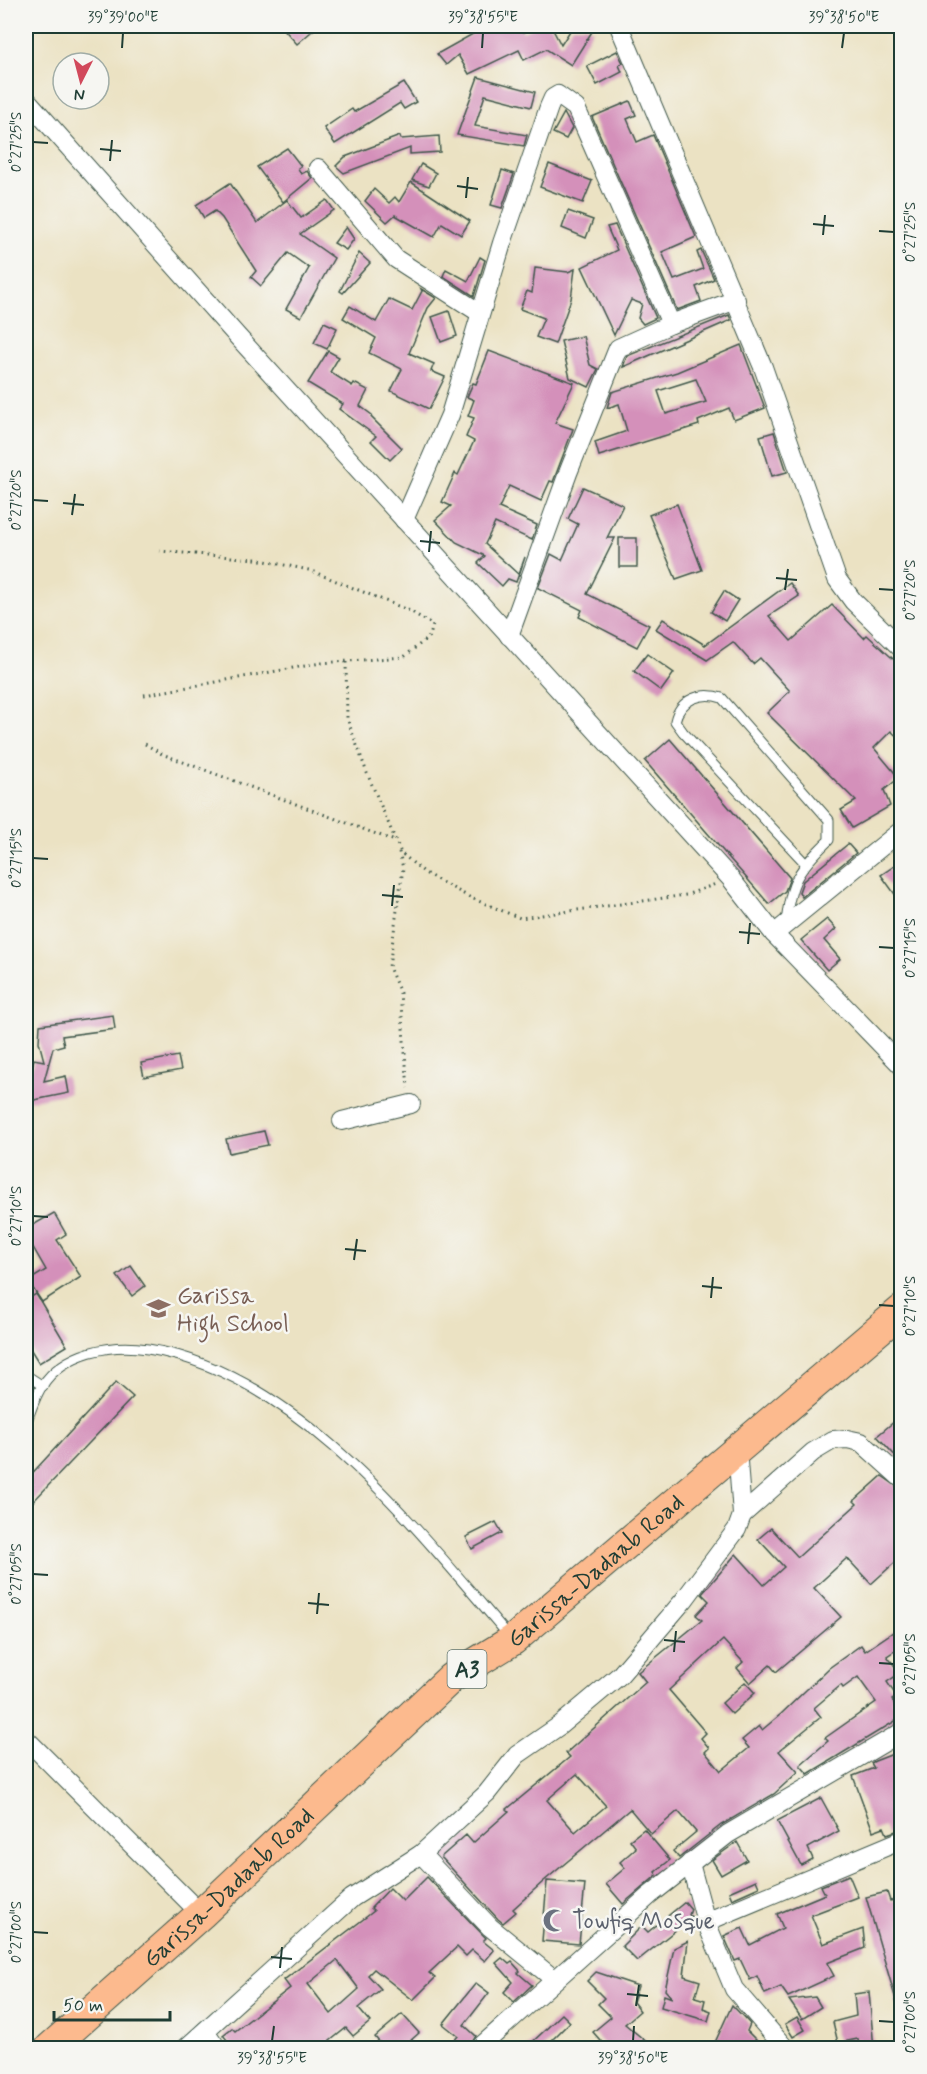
<svg xmlns="http://www.w3.org/2000/svg" width="927" height="2074" viewBox="0 0 927 2074" font-family="Mynerve,sans-serif">
<style>
.building{fill:#d490ba;fill-rule:evenodd}
.lines{fill:none;stroke-linecap:round;stroke-linejoin:round}
.service-casing{stroke:#3e5649;stroke-width:11}
.minor-casing{stroke:#3e5649;stroke-width:20}
.trunk-casing{stroke:#3e5649;stroke-width:32}
.path{stroke:#3e5649;stroke-width:3;stroke-dasharray:1.5 4.5;stroke-linecap:butt}
.service{stroke:#fff;stroke-width:9}
.minor{stroke:#fff;stroke-width:18}
.trunk{stroke:#fcba8e;stroke-width:30}
.ticks{fill:none;stroke:#1f3d34;stroke-width:2}
.labels{text-anchor:middle;stroke-width:5;stroke-linejoin:round;paint-order:stroke}
.shield{fill:#f6f6f2;stroke:#60746d;stroke-width:1.5}
.shield-label{font-size:22px;font-weight:bold;fill:#1f3d34}
.education-label{font-size:24px;fill:#785e54;stroke:#f6f6f2;text-anchor:start}
.street-label{font-size:24px;fill:#1f3d34;stroke:#f6f6f2}
.worship-label{font-size:24px;fill:#5b616d;stroke:#f6f6f2;text-anchor:start}
.neatline{fill:none;stroke:#1f3d34;stroke-width:2}
.ticks-label{font-size:15px;text-anchor:middle;fill:#1f3d34}
</style>
<rect width="100%" height="100%" fill="#f6f6f2"/>
<filter id="ink" filterUnits="userSpaceOnUse"><feTurbulence type="fractalNoise" baseFrequency=".0167" numOctaves="2"/><feDisplacementMap in="SourceGraphic" scale="12" xChannelSelector="R" yChannelSelector="G"/><feConvolveMatrix kernelMatrix="1 2 1 2 8 2 1 2 1" color-interpolation-filters="sRGB"/></filter>
<filter id="wash" filterUnits="userSpaceOnUse"><feTurbulence type="fractalNoise" baseFrequency=".008" numOctaves="4" result="noise"/><feDisplacementMap in="SourceGraphic" scale="24" xChannelSelector="R" yChannelSelector="G"/><feGaussianBlur stdDeviation="1.35" result="paint"/><feColorMatrix in="noise" values="0 0 0 0 0 0 0 0 0 0 0 0 0 0 0 0 0 1.4 0 .05"/><feComposite in="paint" operator="in"/></filter>
<g filter="url(#wash)">
<rect width="100%" height="100%" fill="#ebe2c3"/>
<g id="blocks">
<g class="building">
<path d="M281,26H318L297,44Z"/>
<path d="M487,26H520L523,32L537,26H551L561,45L573,26H585L593,30L571,65L546,49L524,60L519,50L469,74L458,55L446,65L437,54Z"/>
<path d="M617,51L623,63L619,65L622,72L597,85L587,66Z"/>
<path d="M478,77L535,92L531,107L485,95L475,126L527,135L524,146L457,135Z"/>
<path d="M404,83L416,102L404,109L400,103L335,144L324,128L352,109L354,112Z"/>
<path d="M630,101L636,115L627,119L637,142L653,135L696,237L662,252L674,280L703,269L697,252L701,250L714,279L696,287L701,301L677,310L592,117Z"/>
<path d="M564,113L572,128L566,139L553,133Z"/>
<path d="M400,136L401,139L439,136L440,152L410,154V148L344,173L336,166L345,157Z"/>
<path d="M287,148L301,166L298,168L301,174L307,171L312,178L283,202L257,167Z"/>
<path d="M421,164L436,173L429,186L412,180Z"/>
<path d="M549,164L592,181L583,203L540,187Z"/>
<path d="M502,170L514,174L502,208L491,205Z"/>
<path d="M411,182L470,221L461,235L442,223L434,237L395,215L387,222L365,201L374,189L389,203L395,197L399,202Z"/>
<path d="M230,183L257,223L287,200L301,218L327,200L334,210L300,234L334,258L301,317L286,309L309,268L288,253L261,286L251,277L256,271L222,218L215,211L204,218L196,205Z"/>
<path d="M568,211L593,220L586,238L562,228Z"/>
<path d="M615,225L656,318L643,324L638,318L642,304L631,300L614,335L582,267L617,250L607,227Z"/>
<path d="M346,227L354,239L346,250L334,243Z"/>
<path d="M359,253L370,263L343,293L340,291Z"/>
<path d="M480,257L485,260L474,296L443,276L446,269L468,281Z"/>
<path d="M535,268L568,272L575,269L571,299L555,344L536,337L544,318L520,309L527,291L532,293Z"/>
<path d="M421,289L436,298L428,308L409,353L434,364L431,371L445,377L429,409L391,391L402,369L369,353L376,338L343,318L350,306L376,322L389,299L412,310L422,291Z"/>
<path d="M449,311L457,336L441,342L432,317Z"/>
<path d="M729,315L731,320L623,367L627,356Z"/>
<path d="M324,322L337,328L327,349L314,343Z"/>
<path d="M583,336L590,365L598,369L589,387L570,378L561,341Z"/>
<path d="M741,345L765,408L734,420L729,408L698,421L699,425L599,456L595,442L627,431L619,404L607,408L612,392L677,372ZM696,379L706,402L666,414L658,391Z"/>
<path d="M328,351L339,357L330,372L352,386L354,383L368,390L360,406L372,415L371,417L402,448L390,460L371,441L376,436L339,409L343,404L308,383Z"/>
<path d="M489,351L574,383L555,423L573,429L553,482L550,481L541,501L509,486L499,508L537,525L532,540L495,523L485,544L519,575L525,557L516,582L508,579L502,586L478,563L485,556L456,542L435,520L451,506L442,502L455,473L458,475L474,441L466,437L474,418L468,416L474,400L467,397L473,383L476,384Z"/>
<path d="M774,432L787,472L772,476L760,436Z"/>
<path d="M583,487L623,505L607,538H615L587,594L649,625L637,647L579,617L582,610L538,588L551,554L562,560L578,524L568,519Z"/>
<path d="M677,504L702,570L676,579L649,515Z"/>
<rect x="619" y="538" width="18" height="29"/>
<path d="M790,583L799,596L769,616L791,641L832,605L864,638L867,635L902,667V741L891,731L874,748L899,778L884,790L890,806L852,828L841,810L856,801L767,713L790,691L760,658L753,664L733,642L707,660L656,629L663,619L705,645Z"/>
<path d="M724,591L738,600L725,621L711,612Z"/>
<path d="M647,654L674,673L661,691L634,671Z"/>
<path d="M670,739L790,878L785,891L769,904L645,761Z"/>
<path d="M848,844L856,853L802,897L799,892L803,881Z"/>
<path d="M902,861V904L881,875Z"/>
<path d="M827,919L836,929L824,940L840,959L827,970L801,940Z"/>
<path d="M113,1015L115,1029L62,1036L64,1045L53,1048L44,1081L66,1076L69,1093L29,1101L26,1089L34,1059L44,1061L39,1042L40,1025Z"/>
<path d="M178,1056L181,1070L144,1077L141,1063Z"/>
<path d="M264,1131L268,1145L229,1153L226,1139Z"/>
<path d="M54,1213L66,1234L57,1240L81,1277L42,1302L28,1281L46,1270L26,1235V1229Z"/>
<path d="M131,1266L145,1286L132,1296L117,1276Z"/>
<path d="M36,1294L67,1346L39,1363L26,1342V1300Z"/>
<path d="M116,1382L133,1397L26,1509V1480Z"/>
<path d="M902,1415V1463L877,1436Z"/>
<path d="M882,1476L902,1490V1556L871,1584L847,1558L814,1588L841,1617L776,1672L770,1665L750,1683L737,1668L743,1662L723,1640L669,1690L706,1733L701,1738L709,1748L705,1752L721,1771L749,1748L742,1740L759,1726L762,1730L781,1714L829,1668L861,1645L865,1651L902,1626V1646L887,1656L900,1673L887,1682L897,1697L892,1700L902,1717L808,1774L800,1765L828,1741L825,1738L876,1702L858,1677L843,1688L841,1685L814,1708L821,1717L779,1751L798,1772L774,1794L721,1825L679,1858L673,1851L696,1832L678,1811L651,1834L630,1809L544,1881L513,1909L516,1912L503,1923L498,1919L441,1857L466,1835L473,1843L509,1811L507,1809L570,1757L566,1753L646,1682L638,1672L702,1620L696,1615L709,1601L702,1594L736,1554L764,1585L784,1567L758,1539L771,1528L798,1557L857,1504L854,1501ZM577,1774L606,1806L575,1832L547,1800Z"/>
<path d="M496,1522L502,1533L472,1549L466,1537Z"/>
<path d="M745,1682L755,1693L732,1714L722,1703Z"/>
<path d="M898,1752L902,1760V1829L887,1834L884,1827L873,1831L853,1776L874,1768L871,1763L875,1761Z"/>
<path d="M821,1798L839,1831L808,1848L813,1859L801,1865L777,1821Z"/>
<path d="M644,1829L670,1860L655,1872L657,1875L623,1904L606,1884L625,1868L620,1862L636,1848L630,1840Z"/>
<path d="M737,1842L747,1860L721,1875L712,1860Z"/>
<path d="M849,1875L858,1897L811,1915L823,1944L863,1929L865,1948L827,1963L834,1976L788,1997L781,1987L765,1994L757,1976L750,1980L740,1959L735,1961L724,1936L742,1928L750,1945L783,1928L777,1914L825,1894L821,1886Z"/>
<path d="M427,1877L486,1938L483,1941L494,1950L485,1961L472,1950L466,1956L457,1947L429,1973L435,1978L413,2000L374,1969L368,1975L381,1989L358,2008L370,2022L353,2036L346,2028L320,2049H234L223,2035L232,2028L235,2031L290,1988L284,1980L374,1911L371,1908L390,1888L403,1901ZM337,1960L359,1989L331,2014L308,1984Z"/>
<path d="M756,1880L759,1887L732,1899L729,1892Z"/>
<path d="M547,1881L585,1884L579,1944L542,1941Z"/>
<path d="M887,1892L890,1901L902,1899V2007H898L866,1897Z"/>
<path d="M685,1902L691,1909L689,1915L692,1917L637,1961L622,1946L642,1926L648,1932Z"/>
<path d="M688,1941L684,1976L700,1981L695,1997L705,2000L703,2008L711,2011L708,2021L661,2007L664,1995L672,1998L665,1990L674,1948Z"/>
<path d="M502,1958L509,1964L512,1962L520,1971L518,1973L532,1985L514,2002L504,1992L513,1982L496,1963Z"/>
<path d="M596,1972L638,1986L633,2002L640,2011L625,2024L655,2049H608L593,2032L611,2017L598,2004L604,1998L587,1981Z"/>
<path d="M476,1983L489,1993L464,2025L476,2036L468,2049H459L453,2042L458,2036L443,2024Z"/>
<path d="M869,1992L874,2049H859L858,2039L838,2043L833,2022L856,2016L854,1994Z"/>
<path d="M815,1997L821,2007L802,2019L789,2000Z"/>
<path d="M732,2005L750,2024L747,2031L765,2049H712Z"/>
<path d="M402,2014L419,2033L401,2049H385L375,2037Z"/>
<path d="M562,2014L570,2022L543,2049H525Z"/>
<path d="M797,2017L805,2030L793,2037L785,2024Z"/>
</g>
</g>
</g>
<g filter="url(#ink)">
<use href="#blocks" fill-opacity="0" stroke="#3e5649" stroke-width="1.5"/>
<g class="lines">
<defs>
<g id="service">
<path d="M786,924C790,881 798,870 829,840V820L722,698C702,691 680,699 675,721L683,732L805,863"/>
<path d="M26,1375L43,1386"/>
<path d="M26,1424C30,1412 35,1397 42,1386C64,1352 111,1343 148,1349C296,1372 416,1528 509,1636"/>
</g>
<g id="minor">
<path d="M619,26L763,367L837,579L853,601L902,649"/>
<path d="M26,99L238,337L731,879L774,934L902,1066"/>
<path d="M318,168L396,259L480,313"/>
<path d="M404,520L450,415L502,243L549,107L553,98L558,95L576,108L671,324"/>
<path d="M509,636L568,473L618,348L671,324L736,300"/>
<path d="M774,934L902,830"/>
<path d="M342,1121L411,1104"/>
<path d="M742,1515L813,1452L833,1440L847,1439L861,1442L902,1479"/>
<path d="M26,1739L201,1914"/>
<path d="M421,1854L490,1927L554,1979"/>
<path d="M690,1863L706,1922L734,1989L785,2048"/>
<path d="M706,1922L902,1840"/>
<path d="M205,2031L217,2048"/>
<path d="M186,2048L352,1898L421,1854L487,1793L517,1755L559,1726L620,1675L684,1600L737,1529L742,1515L737,1448"/>
<path d="M479,2048L650,1895L728,1834L902,1732"/>
</g>
<g id="trunk">
<path id="s1" d="M50,2048L201,1914L451,1678L513,1640L902,1310"/>
</g>
</defs>
<use href="#service" class="service-casing"/>
<use href="#minor" class="minor-casing"/>
<use href="#trunk" class="trunk-casing"/>
<g class="path">
<path d="M346,662L347,718L367,773L401,853L425,873L471,898L520,918L686,895L716,884"/>
<path d="M144,695L321,663L404,657L430,636L433,625L410,611L309,570L255,559L160,551"/>
<path d="M145,744L162,754L395,841"/>
<path d="M399,852L403,868L389,967L400,993L408,1088"/>
</g>
<use href="#service" class="service"/>
<use href="#minor" class="minor"/>
<use href="#trunk" class="trunk"/>
</g>
</g>
<path class="ticks" d="M122,48L123,33M482,48L483,33M842,48L844,33M33,142L48,143M100,149L121,151M110,161L112,140M457,186L478,189M466,198L468,177M813,224L834,226M879,231L894,232M823,235L825,215M33,500L48,501M63,503L84,505M72,515L75,494M420,541L440,543M429,552L431,531M776,578L797,580M879,589L894,590M785,590L788,569M33,858L48,859M382,895L403,897M392,906L394,885M739,932L760,934M748,944L750,923M879,947L894,948M33,1216L48,1217M345,1249L366,1251M354,1260L357,1239M702,1286L722,1288M711,1298L713,1277M879,1305L894,1306M33,1574L48,1575M308,1603L329,1605M317,1614L319,1593M664,1640L685,1642M674,1652L676,1631M879,1663L894,1664M33,1932L48,1933M271,1957L292,1959M280,1968L282,1947M627,1994L648,1996M636,2006L639,1985M879,2021L894,2022M272,2041L274,2026M633,2041L634,2026"/>
<defs>
<symbol id="school-bare" viewBox="-9 -9 18 18"><path d="M0-5L7-2L0 1L-7-2ZM-4 1L0 2.5L4 1V4Q0 6-4 4Z" fill="#8d6e63" stroke="#f6f6f2" stroke-width="2.5" paint-order="stroke"/></symbol>
<symbol id="mosque-bare" viewBox="-9 -9 18 18"><path d="M3.5-4.9A6 6 0 1 0 3.5 4.9A5 5 0 1 1 3.5-4.9Z" fill="#6b7280" stroke="#f6f6f2" stroke-width="2.5" paint-order="stroke"/></symbol>
</defs>
<g fill-rule="evenodd">
<use href="#school-bare" x="142" y="1292" width="33" height="33"/>
<use href="#mosque-bare" x="538" y="1904" width="33" height="33"/>
</g>
<g class="labels">
<rect class="shield" x="447.5" y="1650" width="39" height="38" rx="4.5"/>
<g class="shield-label">
<text x="467" y="1677">A3</text>
</g>
<g class="education-label">
<text x="177" y="1303">Garissa<tspan x="177" dy="28">High School</tspan></text>
</g>
<g class="street-label">
<text dy="8" stroke="none"><textPath href="#s1" startOffset="726">Garissa-Dadaab Road</textPath></text>
<text dy="8" stroke="none"><textPath href="#s1" startOffset="240">Garissa-Dadaab Road</textPath></text>
</g>
<g class="worship-label">
<text x="572" y="1928">Towfiq Mosque</text>
</g>
</g>
<rect width="927" height="2074" fill="none" stroke="#f6f6f2" stroke-width="66"/>
<g transform="translate(81 81) rotate(186)"><circle r="28" fill="#f6f6f2" stroke="#a0aca6" stroke-width="1.5"/>
<path d="M0-4.5L10 22L0 15L-10 22Z" fill="#d1495b"/>
<text y="-9" font-size="16" font-weight="bold" text-anchor="middle" fill="#1f3d34">N</text>
</g>
<path d="M54 2011v9h116v-9" fill="none" stroke="#1f3d34" stroke-width="3"/>
<text x="63" y="2011" font-size="18" fill="#1f3d34" stroke="#f6f6f2" stroke-width="4.5" paint-order="stroke">50 m</text>
<rect x="33" y="33" width="861" height="2008" class="neatline"/>
<g class="ticks-label">
<text x="123" y="22">39°39'00"E</text>
<text x="483" y="22">39°38'55"E</text>
<text x="844" y="22">39°38'50"E</text>
<text transform="translate(16 142) rotate(-90)" y="5">0°27'25"S</text>
<text transform="translate(910 232) rotate(-90)" y="5">0°27'25"S</text>
<text transform="translate(16 500) rotate(-90)" y="5">0°27'20"S</text>
<text transform="translate(910 590) rotate(-90)" y="5">0°27'20"S</text>
<text transform="translate(16 858) rotate(-90)" y="5">0°27'15"S</text>
<text transform="translate(910 948) rotate(-90)" y="5">0°27'15"S</text>
<text transform="translate(16 1216) rotate(-90)" y="5">0°27'10"S</text>
<text transform="translate(910 1306) rotate(-90)" y="5">0°27'10"S</text>
<text transform="translate(16 1574) rotate(-90)" y="5">0°27'05"S</text>
<text transform="translate(910 1664) rotate(-90)" y="5">0°27'05"S</text>
<text transform="translate(16 1932) rotate(-90)" y="5">0°27'00"S</text>
<text transform="translate(910 2022) rotate(-90)" y="5">0°27'00"S</text>
<text x="272" y="2063">39°38'55"E</text>
<text x="633" y="2063">39°38'50"E</text>
</g>
</svg>
